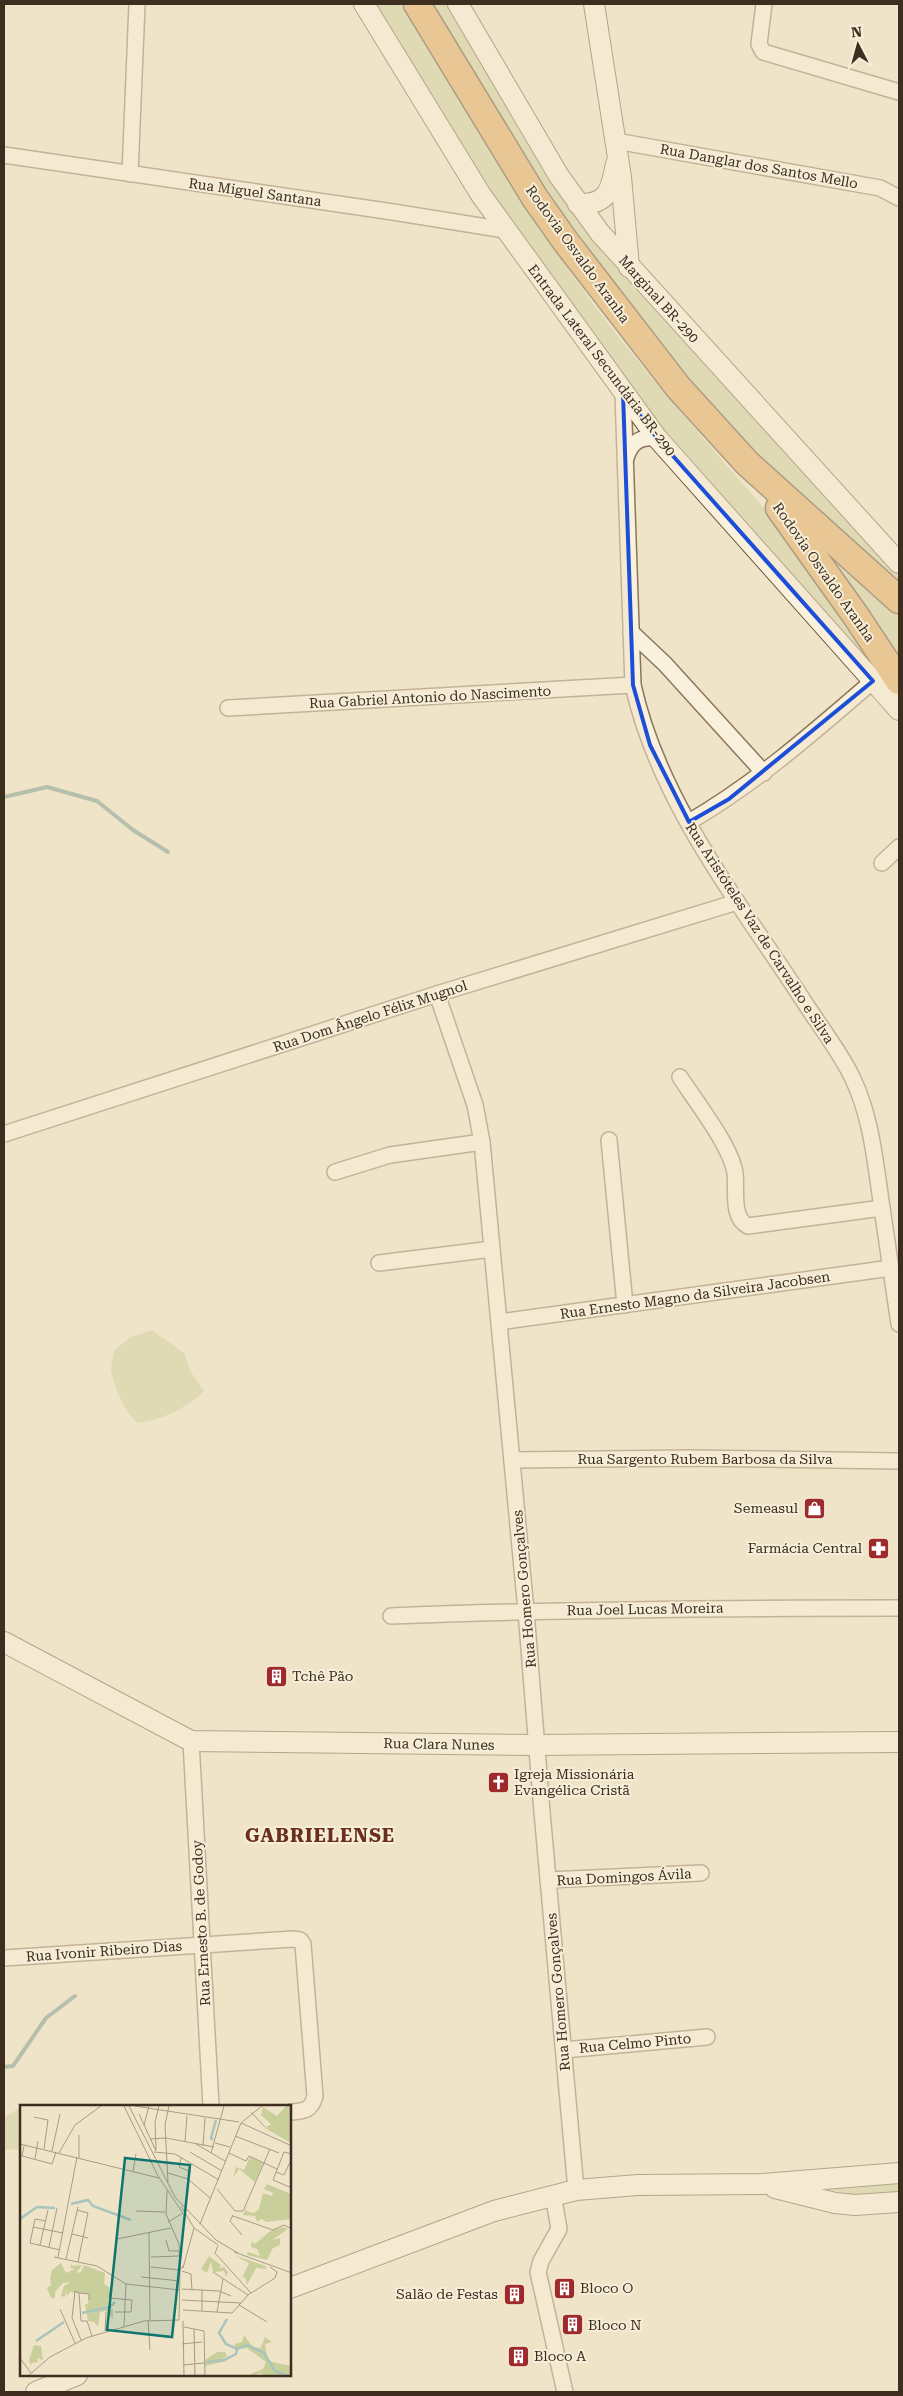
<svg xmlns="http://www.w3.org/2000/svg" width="903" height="2396" viewBox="0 0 903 2396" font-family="'Roboto Serif',serif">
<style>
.green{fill:#c9cf9b}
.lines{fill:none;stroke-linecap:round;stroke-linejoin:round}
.stream{stroke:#6f938a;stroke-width:4}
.street-casing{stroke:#8d765c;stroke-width:18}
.secondary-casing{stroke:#6f573f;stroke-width:22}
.highway-casing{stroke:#5b4430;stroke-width:29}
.street{stroke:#faf1dc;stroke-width:15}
.secondary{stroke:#faf1dc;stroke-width:20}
.highway{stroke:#e0a458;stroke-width:26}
.marked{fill:none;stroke:#1d4ed8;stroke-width:4;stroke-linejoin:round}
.labels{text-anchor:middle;stroke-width:4;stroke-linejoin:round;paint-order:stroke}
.street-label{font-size:14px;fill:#3d2e20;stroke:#f7eed8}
.poi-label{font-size:14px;fill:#3d2e20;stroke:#f7eed8;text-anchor:start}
.district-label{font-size:19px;font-weight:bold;letter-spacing:1px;fill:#6b2e1e;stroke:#f7eed8}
.inset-river{fill:none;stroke:#a9c4bc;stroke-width:2.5}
.inset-road{fill:none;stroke:#a89b85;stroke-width:1}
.view{fill:#0f766e;fill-opacity:0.15;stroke:#0f766e;stroke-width:2.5}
.inset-edge{fill:none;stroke:#3d2e20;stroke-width:2.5}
</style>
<rect width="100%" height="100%" fill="#f0e4c8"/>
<g class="green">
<path d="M374,4H403C458,95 511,189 573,276C645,378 733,468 812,566C843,606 870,651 899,693V702L632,398L520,242Z"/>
<path d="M431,4H447L594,237L632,285L885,563L899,576V590L785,488L666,351L569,225Z"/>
<path d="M806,524L899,604V660Z"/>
<path d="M152,1330L184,1353L191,1372L204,1391C187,1408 162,1420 138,1423C126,1415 113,1385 111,1370C111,1364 113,1356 114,1350L131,1337Z"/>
<path d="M21,2107V2171L20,2150L4,2149V2118Z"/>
<path d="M899,2180V2194L855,2197L818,2185Z"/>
</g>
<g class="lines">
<g class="stream">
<path d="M4,797L47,787L97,801L133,830L168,852"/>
<path d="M4,2067L13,2066L46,2018L75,1996"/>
</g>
<defs>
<g id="street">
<path d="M764,4L759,44L763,52L899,92"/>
<path d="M616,141L880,188L899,198"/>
<path d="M4,155L393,212L505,230"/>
<path d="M130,174L137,4"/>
<path d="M623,393L633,685C659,803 740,903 805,1003C821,1028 841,1053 853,1079C871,1117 875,1160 881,1201C887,1242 893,1283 899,1324"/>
<path d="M626,458C631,442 640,436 657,438"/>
<path d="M631,632L665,664L764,773"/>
<path d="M228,708L633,685"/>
<path d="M689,822C756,783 814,732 873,681"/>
<path d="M882,863L899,847"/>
<path d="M437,994L475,1105L482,1142L526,1611L542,1812L576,2190"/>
<path d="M680,1077C696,1102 731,1146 735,1173C737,1190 731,1218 748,1226L882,1208"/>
<path d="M4,1134L437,994L737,902"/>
<path d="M609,1140L625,1305"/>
<path d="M335,1172L390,1155L482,1142"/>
<path d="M379,1263L492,1249"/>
<path d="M499,1322L891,1268"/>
<path d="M512,1460L691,1458L899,1461"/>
<path d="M391,1616C561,1609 730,1608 899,1608"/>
<path d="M191,1741L211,2106"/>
<path d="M548,1880L701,1873"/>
<path d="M4,1958L293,1939L300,1940L303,1944L315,2096C311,2111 304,2111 290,2112"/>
<path d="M564,2050L707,2037"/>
<path d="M553,2194L559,2229L541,2261L538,2272L565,2392"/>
</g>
<g id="secondary">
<path d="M364,4L481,195L657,438L899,710"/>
<path d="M458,4L559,176L600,233L899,563"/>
<path d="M594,4L621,177L629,267"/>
<path d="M578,204C608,205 611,190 616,164"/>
<path d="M4,1642L191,1741L533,1745L899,1742"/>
<path d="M775,2188L835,2203L855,2205L899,2202"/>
<path d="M290,2288L494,2211L576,2190L638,2185L761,2184L899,2173"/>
<path d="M36,2392L77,2375"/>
</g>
<g id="highway">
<path d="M417,4L535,198L566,242L678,387L747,463L899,600"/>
<path d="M779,508L856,616L899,681"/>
</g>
</defs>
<use href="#street" class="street-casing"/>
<use href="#secondary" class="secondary-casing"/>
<use href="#highway" class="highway-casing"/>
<use href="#street" class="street"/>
<use href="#secondary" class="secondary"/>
<use href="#highway" class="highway"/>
</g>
<path d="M0 0H903V2396H0ZM623,393L657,438L873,681L729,799L689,822L650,745L633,685Z" fill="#f0e4c8" fill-opacity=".55" fill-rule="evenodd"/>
<path class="marked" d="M623,393L657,438L873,681L729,799L689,822L650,745L633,685Z"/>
<defs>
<symbol id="shop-square" viewBox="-11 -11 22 22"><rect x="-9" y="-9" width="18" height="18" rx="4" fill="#9e2a2b" stroke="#f7eed8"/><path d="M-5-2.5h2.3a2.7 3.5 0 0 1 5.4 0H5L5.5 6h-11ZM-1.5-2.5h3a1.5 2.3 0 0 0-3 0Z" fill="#fff"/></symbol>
<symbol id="pharmacy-square" viewBox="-11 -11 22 22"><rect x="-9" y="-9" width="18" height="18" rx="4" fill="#9e2a2b" stroke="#f7eed8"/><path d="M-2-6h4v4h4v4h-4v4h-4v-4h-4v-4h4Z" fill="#fff"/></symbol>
<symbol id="building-square" viewBox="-11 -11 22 22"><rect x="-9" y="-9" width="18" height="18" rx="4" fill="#9e2a2b" stroke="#f7eed8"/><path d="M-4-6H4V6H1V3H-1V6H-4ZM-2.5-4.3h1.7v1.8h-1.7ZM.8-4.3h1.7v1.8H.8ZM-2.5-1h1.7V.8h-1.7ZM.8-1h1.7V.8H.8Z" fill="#fff"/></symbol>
<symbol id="church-square" viewBox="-11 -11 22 22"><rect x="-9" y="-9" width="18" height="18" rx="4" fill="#9e2a2b" stroke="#f7eed8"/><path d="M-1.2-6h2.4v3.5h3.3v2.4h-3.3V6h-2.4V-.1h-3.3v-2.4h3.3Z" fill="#fff"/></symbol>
</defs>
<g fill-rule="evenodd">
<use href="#shop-square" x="802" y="1496" width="25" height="25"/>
<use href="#pharmacy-square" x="866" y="1536" width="25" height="25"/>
<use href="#building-square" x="264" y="1664" width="25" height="25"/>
<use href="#church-square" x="486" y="1770" width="25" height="25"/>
<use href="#building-square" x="552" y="2276" width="25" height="25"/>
<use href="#building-square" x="502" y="2282" width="25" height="25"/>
<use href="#building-square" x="560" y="2312" width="25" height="25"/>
<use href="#building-square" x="506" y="2344" width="25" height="25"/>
</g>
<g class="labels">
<g class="street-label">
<text transform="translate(759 166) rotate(10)" y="5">Rua Danglar dos Santos Mello</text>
<text transform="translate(255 192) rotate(8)" y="5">Rua Miguel Santana</text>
<text transform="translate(578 254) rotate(54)" y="5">Rodovia Osvaldo Aranha</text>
<text transform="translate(659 299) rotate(48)" y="5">Marginal BR-290</text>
<text transform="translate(602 360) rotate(53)" y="5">Entrada Lateral Secundária BR-290</text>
<text transform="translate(824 572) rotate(55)" y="5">Rodovia Osvaldo Aranha</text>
<text transform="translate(430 697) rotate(-3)" y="5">Rua Gabriel Antonio do Nascimento</text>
<text transform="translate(760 933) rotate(57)" y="5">Rua Aristóteles Vaz de Carvalho e Silva</text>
<text transform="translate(370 1016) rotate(-18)" y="5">Rua Dom Ângelo Félix Mugnol</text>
<text transform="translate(695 1295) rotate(-8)" y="5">Rua Ernesto Magno da Silveira Jacobsen</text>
<text x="705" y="1464">Rua Sargento Rubem Barbosa da Silva</text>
<text transform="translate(524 1589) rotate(-95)" y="5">Rua Homero Gonçalves</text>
<text transform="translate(645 1609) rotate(-1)" y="5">Rua Joel Lucas Moreira</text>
<text transform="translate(439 1744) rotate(1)" y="5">Rua Clara Nunes</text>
<text transform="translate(624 1877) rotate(-3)" y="5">Rua Domingos Ávila</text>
<text transform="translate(201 1923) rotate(-93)" y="5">Rua Ernesto B. de Godoy</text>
<text transform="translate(104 1951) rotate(-4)" y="5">Rua Ivonir Ribeiro Dias</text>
<text transform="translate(558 1992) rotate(-95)" y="5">Rua Homero Gonçalves</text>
<text transform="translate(635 2043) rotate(-5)" y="5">Rua Celmo Pinto</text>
</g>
<g class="poi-label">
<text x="798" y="1513" text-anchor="end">Semeasul</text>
<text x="862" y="1553" text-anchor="end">Farmácia Central</text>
<text x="292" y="1681">Tchê Pão</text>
<text x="514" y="1779">Igreja Missionária<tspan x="514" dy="16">Evangélica Cristã</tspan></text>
<text x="580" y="2293">Bloco O</text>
<text x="498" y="2299" text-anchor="end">Salão de Festas</text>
<text x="588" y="2330">Bloco N</text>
<text x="534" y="2361">Bloco A</text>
</g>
<g class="district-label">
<text x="320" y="1842">GABRIELENSE</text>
</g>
</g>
<g transform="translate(20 2105)">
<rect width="271" height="271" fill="#f0e4c8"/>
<path d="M266,1H271V38L245,23L251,19L241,10L243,2L257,11ZM230,52L243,58L235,77L219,64L213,73L216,62L224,65ZM247,79L271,89V114L247,117L241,114L237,117L235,111L223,110L228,99L226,106L234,108L239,104L243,88L252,91L253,88L244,84ZM263,122L268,124L252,135L260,133V140L253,143L247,155L227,150L228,147L240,151L237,144L231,142L232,136L235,139L250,126ZM213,150L246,161V164L236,163L227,180L225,172L222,173L229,158ZM189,151L201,160L199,163L204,162L208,167L206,172L204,166L193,167L191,157L187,168L181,164ZM41,158L46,168L55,164L50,163L52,158V161L62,160L56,168L61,167L64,160L85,168L84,179L90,183L87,204H93V214L86,206L80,207L78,222L74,217L68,216L65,199H68L69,189L50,187L47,191L46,185L45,192L41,191L44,181L50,177L43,178L35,187V193H31L27,183L31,180L30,172L32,165ZM224,230L233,242L241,243L245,232L252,237L245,239L248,256L271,261V271H242L241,268L232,271L230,269L243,264L246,257L227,243L215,244V239L222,237ZM14,240L21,241L23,255L17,253L18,257L12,258L11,261L9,255ZM197,247H205L207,251L202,254L207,256L185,261V255Z" fill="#c9cf9b"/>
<path class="inset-river" d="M193,35L191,33L196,15M51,99L68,95L73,101L111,115M0,114L17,102L35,103M62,208L90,202L95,197M207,214L199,228L206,239L217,244L227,240L244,248L255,266L268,271M16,236L44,217M187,257L204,255L216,249L217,244"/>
<path class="inset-road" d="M104,1L138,71L162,107M109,1L155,92L196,135L218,148M115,1L219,17M231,7L245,22M119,9L136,46M14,12L28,15L24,44M221,18L272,41M124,20L129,1M215,31L259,48M130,34L146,33L194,42M165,36L167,11M195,38L210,42M0,39L139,73M176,39L205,56M4,41L2,51L32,59L36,47M183,41L185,13M136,45L135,17L139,1M32,46L40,9M134,47L155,49L199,75M170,47L202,66M39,48L55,20L81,1M191,48L204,1M209,48L226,56L229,51L257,64M272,49L264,47L253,75L272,83M59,53V30M161,53L159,62L171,67M15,54L18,36M113,66L116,49M256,67L264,70L272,53M148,68L168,74L190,93M148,77L145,20L149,1M197,84L215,106M147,86L146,109L159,139L160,164M161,101L174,123L198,140M57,105L68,108L58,157M116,106L145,107M215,106H223L250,44M213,110L210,116L222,130M213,111L253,125L264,120L272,124M26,116L15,114L10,138L40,145M148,117L163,108M180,119L221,18L242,1M13,122L43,128M129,128L130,215M52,129L68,133M97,134L151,123M146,135L149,146H159M20,140L28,105M198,141L195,148L231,188M29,142L37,103M214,147L272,168M34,152L77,161L106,179L160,185M38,152L57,52M131,152L159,151M46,154L58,102M131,162L160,165M163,163L174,123M162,166L171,169L172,185M193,167L228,190M93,171L89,193L112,195L111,207H95M121,172L160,176M162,184L199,186L211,191M59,188L69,189V195M162,195L221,198M219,200L247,217M40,204L55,238M163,205L212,208L228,190L255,173L257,167L250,162M182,206V185M197,207L203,174M128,215L130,245M163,216L164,271M104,221L106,179M164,222L184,226L185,271M174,224L175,271M85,226L86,207M61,235L52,213L55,186L59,188L61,216H67L72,231M162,239L182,237M0,253L11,268M163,260L184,258M8,271L30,252L66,233L124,216L159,215L160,165L163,161"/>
<path class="view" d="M105,53L170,60L152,232L87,225Z"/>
<rect width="271" height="271" class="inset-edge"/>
</g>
<rect width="903" height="2396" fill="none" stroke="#3d2e20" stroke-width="10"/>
<g transform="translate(858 45) rotate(354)" stroke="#f7eed8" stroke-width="4" paint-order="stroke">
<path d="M0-4L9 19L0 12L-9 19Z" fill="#3d2e20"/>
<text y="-8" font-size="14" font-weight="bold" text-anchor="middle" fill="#3d2e20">N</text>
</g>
</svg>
